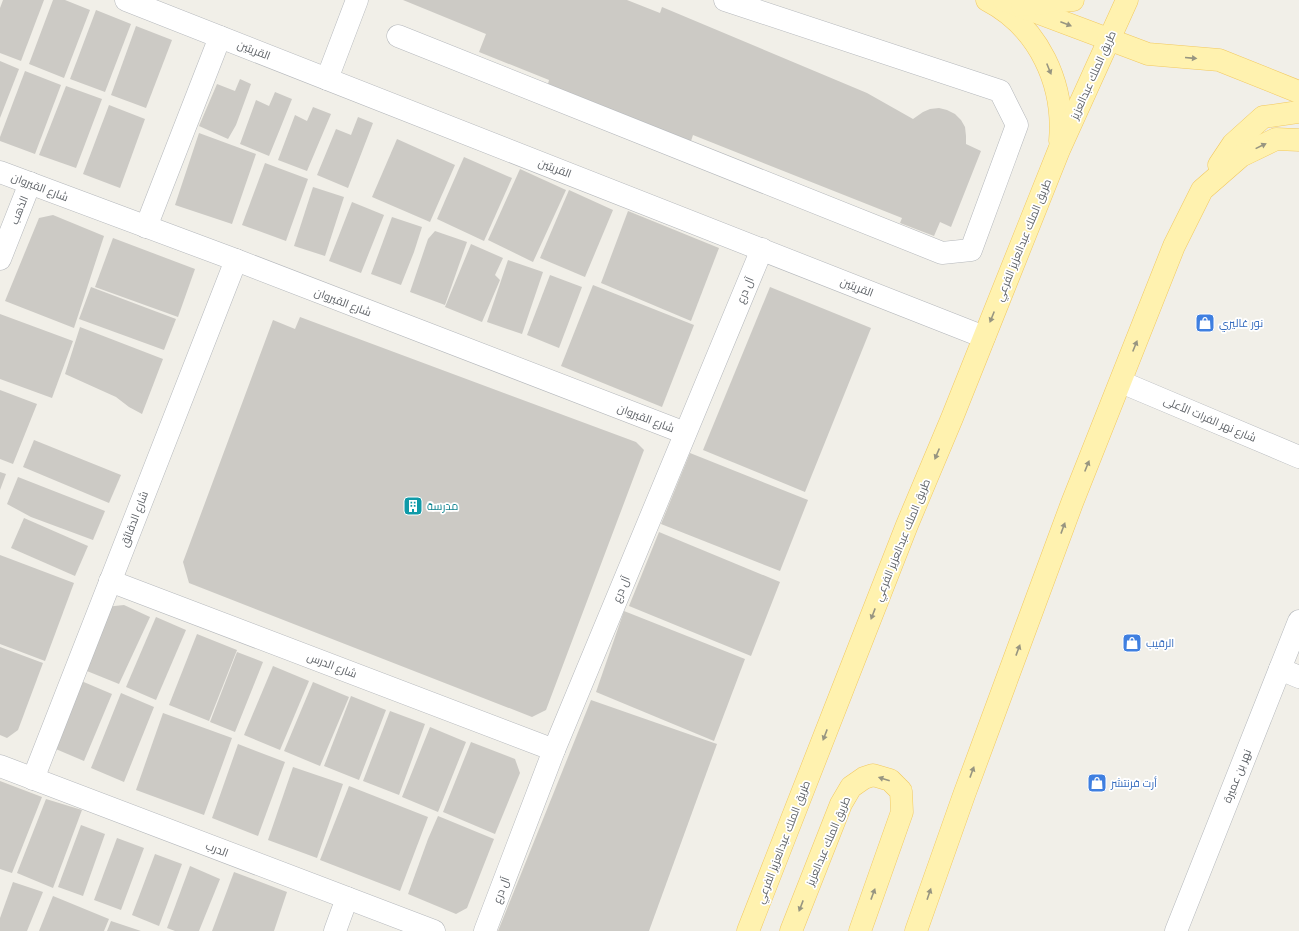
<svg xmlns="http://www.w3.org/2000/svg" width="1299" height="931" viewBox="0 0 1299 931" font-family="Raleway,Cairo,sans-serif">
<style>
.building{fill:#cccac5}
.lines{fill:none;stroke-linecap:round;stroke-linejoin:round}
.minor-casing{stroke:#b5b8bc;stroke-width:23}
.major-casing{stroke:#f2c960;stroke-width:23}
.minor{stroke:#fff;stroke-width:22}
.major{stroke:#fff2af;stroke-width:22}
.oneway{fill:#979581}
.labels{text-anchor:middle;stroke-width:3.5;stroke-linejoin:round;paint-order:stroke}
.street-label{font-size:11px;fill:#5f6368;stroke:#fff}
.shop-label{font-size:11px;fill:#366cbe;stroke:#fff;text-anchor:start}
.culture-label{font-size:11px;fill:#0d838f;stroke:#fff;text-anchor:start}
</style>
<rect width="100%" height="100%" fill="#f1efe8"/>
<g class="building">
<path d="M3,0H44L21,61L0,53V8Z"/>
<path d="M53,0H65L90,10L64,78L29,64Z"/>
<path d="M403,0H627L660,13L662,7L867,93L913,119L923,112L930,109L939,108L947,110L955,114L961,120L965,127L966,136V144L981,151L951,227L940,222L934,236L900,223L902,218L693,135L691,141L548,84L549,80L479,52L486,34Z"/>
<path d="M96,10L131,24L105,92L70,79Z"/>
<path d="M136,26L172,40L146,108L111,95Z"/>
<path d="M0,61L19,69L0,118Z"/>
<path d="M25,71L61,85L35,154L0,141V137Z"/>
<path d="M240,79L251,84L236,125L228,139L199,126L217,84L235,91Z"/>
<path d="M66,86L102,99L76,168L39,155Z"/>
<path d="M275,92L292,99L280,129L269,156L240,144L256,100L269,106Z"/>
<path d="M109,105L145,119L120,188L83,174Z"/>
<path d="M313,107L331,114L307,171L278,160L295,115L307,121Z"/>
<path d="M358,117L373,123L348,188L317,175L336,129L351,135Z"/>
<path d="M199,133L256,154L232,224L175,205Z"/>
<path d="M397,139L455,165L430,222L372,197Z"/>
<path d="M464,157L512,178L484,241L437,219Z"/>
<path d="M265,163L308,179L286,241L242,225Z"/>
<path d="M520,169L566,190L533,262L488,240Z"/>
<path d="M313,187L344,197L325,256L294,246Z"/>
<path d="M569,190L613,210L585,277L540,258Z"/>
<path d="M352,202L384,215L361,273L329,261Z"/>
<path d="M628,211L719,248L691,321L601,283Z"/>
<path d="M53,215L104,236L74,328L5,301L39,218Z"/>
<path d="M392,217L422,227L414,252L401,285L371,274Z"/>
<path d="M435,231L467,242L445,305L410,292L428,239Z"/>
<path d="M113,238L195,269L178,317L95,287Z"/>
<path d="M471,244L503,258L495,275L500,280L482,322L445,307Z"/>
<path d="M508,260L543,272L522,334L487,322Z"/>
<path d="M550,275L582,287L559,348L527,335Z"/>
<path d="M593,285L694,325L662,407L561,366Z"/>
<path d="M91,287L176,319L164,350L79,319Z"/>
<path d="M770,287L871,328L805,492L703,450Z"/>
<path d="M0,314L73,341L52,398L0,379Z"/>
<path d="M300,317L636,442L644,450L546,710L532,717L189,583L183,562L273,320L295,329Z"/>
<path d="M80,327L163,359L142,414L129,407L116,397L65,374Z"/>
<path d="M0,390L37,404L13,464L0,459Z"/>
<path d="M34,440L121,475L109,503L23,467Z"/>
<path d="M690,453L808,500L780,571L661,524Z"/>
<path d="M0,472L6,474L0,490Z"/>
<path d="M18,477L105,511L93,540L31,517L7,504Z"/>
<path d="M24,518L88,546L75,576L11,548Z"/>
<path d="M659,532L780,582L751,656L629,606Z"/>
<path d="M0,555L74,583L45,661L0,644Z"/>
<path d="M124,605L150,617L119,684L82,669L105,607Z"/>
<path d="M624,611L745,659L714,741L596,692Z"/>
<path d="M156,617L186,630L156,700L126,687Z"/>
<path d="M197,634L237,650L209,721L169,705Z"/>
<path d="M0,647L43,663L18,730L7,738L0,735Z"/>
<path d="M237,652L263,662L235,732L210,722Z"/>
<path d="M273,666L309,681L280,750L244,735Z"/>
<path d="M79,680L112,694L84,761L51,747Z"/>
<path d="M313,682L349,697L320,766L284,751Z"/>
<path d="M121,693L154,707L124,782L91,768Z"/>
<path d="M351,696L386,710L359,780L324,766Z"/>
<path d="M591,700L717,744L649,931H498Z"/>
<path d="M390,711L425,724L399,795L363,781Z"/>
<path d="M163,713L232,738L204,815L136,790Z"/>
<path d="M430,727L466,742L438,812L402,797Z"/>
<path d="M471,742L515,759L520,773L495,834L443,812Z"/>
<path d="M238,744L285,762L258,836L212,818Z"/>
<path d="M293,767L343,784L317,858L268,840Z"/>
<path d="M0,781L42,797L12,873L0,869Z"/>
<path d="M349,786L428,817L400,891L320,860Z"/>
<path d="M46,799L82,810L53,888L17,873Z"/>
<path d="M438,816L494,839L467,908L456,914L408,894L428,839Z"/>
<path d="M81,825L105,834L83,896L58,887Z"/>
<path d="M117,838L144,848L121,910L94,900Z"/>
<path d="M155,854L182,864L159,926L132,915Z"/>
<path d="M190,866L220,879L199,931H175L167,928Z"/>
<path d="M234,872L287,892L274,931H212Z"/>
<path d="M13,882L43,892L27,931H0V918Z"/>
<path d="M53,896L109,919L104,931H39Z"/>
<path d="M111,921L141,931H107Z"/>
</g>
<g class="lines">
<defs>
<g id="minor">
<path d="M126,0L984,337"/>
<path d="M398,36L942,253L971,250L1017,125L1000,91L725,0"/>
<path d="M327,79L357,0"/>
<path d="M0,172L236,260L685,433"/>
<path d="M146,227L220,37"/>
<path d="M0,259L30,183"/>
<path d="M1121,382L1299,457"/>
<path d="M110,581L554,750"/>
<path d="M1280,669L1299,677"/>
<path d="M0,766L434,931"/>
<path d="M33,779L236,260"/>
<path d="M335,931L347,898"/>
<path d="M485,931L554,750L762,249"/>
<path d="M1176,931L1299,621"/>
</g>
<g id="major">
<path d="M987,0C1039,27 1065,84 1060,141"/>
<path d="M1004,0L1148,54L1219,60L1299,92"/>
<path d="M1022,5L1073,0"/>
<path d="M1219,165L1233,144L1263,117L1299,112"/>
<path d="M748,931L907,525L952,418L1059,150L1127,0"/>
<path d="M791,931L841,804L851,787L864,778L873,775L890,780L901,791L902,812L860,931"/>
<path d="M916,931L964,795L1072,503L1174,246L1202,190L1241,156L1276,139L1299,140"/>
</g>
</defs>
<use href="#minor" class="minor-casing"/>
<use href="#major" class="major-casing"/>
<use href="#minor" class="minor"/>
<use href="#major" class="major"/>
</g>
<defs><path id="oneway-solid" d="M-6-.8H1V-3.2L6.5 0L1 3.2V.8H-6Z"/></defs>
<g class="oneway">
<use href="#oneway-solid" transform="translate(1066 24) rotate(21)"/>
<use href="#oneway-solid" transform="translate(1191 58) rotate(5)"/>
<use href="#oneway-solid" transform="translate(1049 69) rotate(68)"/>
<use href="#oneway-solid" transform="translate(1261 146) rotate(-26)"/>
<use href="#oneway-solid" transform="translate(992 317) rotate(112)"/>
<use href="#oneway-solid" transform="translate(1135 346) rotate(-68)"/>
<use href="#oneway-solid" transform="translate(937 454) rotate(113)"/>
<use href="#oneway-solid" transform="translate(1087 466) rotate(-68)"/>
<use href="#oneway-solid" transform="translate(1063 528) rotate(-70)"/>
<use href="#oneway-solid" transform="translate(873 614) rotate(111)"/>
<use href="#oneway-solid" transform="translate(1018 650) rotate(-70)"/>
<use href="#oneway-solid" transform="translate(825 735) rotate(111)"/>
<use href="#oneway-solid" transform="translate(972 772) rotate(-70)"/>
<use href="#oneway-solid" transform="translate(884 779) rotate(-162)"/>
<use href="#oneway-solid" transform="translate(873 894) rotate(-70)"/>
<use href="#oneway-solid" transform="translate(929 894) rotate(-71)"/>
<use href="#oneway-solid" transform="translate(801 906) rotate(111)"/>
</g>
<defs>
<symbol id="shop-square" viewBox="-11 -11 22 22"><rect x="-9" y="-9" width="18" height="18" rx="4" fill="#3f7fe0" stroke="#fff"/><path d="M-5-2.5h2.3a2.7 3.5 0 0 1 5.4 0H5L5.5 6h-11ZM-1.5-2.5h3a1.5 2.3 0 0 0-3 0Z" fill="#fff"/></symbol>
<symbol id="building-square" viewBox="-11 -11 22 22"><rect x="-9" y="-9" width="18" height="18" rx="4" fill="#0f9aa8" stroke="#fff"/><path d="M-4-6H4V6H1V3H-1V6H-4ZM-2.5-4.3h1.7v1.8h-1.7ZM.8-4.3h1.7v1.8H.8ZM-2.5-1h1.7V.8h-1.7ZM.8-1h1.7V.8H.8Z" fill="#fff"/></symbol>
</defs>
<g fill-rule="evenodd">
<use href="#shop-square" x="1194" y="312" width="22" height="22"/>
<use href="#building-square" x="402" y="495" width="22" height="22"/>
<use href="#shop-square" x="1121" y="632" width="22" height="22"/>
<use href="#shop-square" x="1086" y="772" width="22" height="22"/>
</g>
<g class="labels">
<g class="street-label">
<text transform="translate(254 50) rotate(21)" y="4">القريتين</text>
<text transform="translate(1093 75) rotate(-66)" y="4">طريق الملك عبدالعزيز</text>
<text transform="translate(555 168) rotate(21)" y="4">القريتين</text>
<text transform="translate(40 187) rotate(21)" y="4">شارع القيروان</text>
<text transform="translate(19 210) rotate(-68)" y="4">الذهب</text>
<text transform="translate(1023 240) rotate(-68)" y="4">طريق الملك عبدالعزيز الفرعي</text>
<text transform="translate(857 287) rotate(21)" y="4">القريتين</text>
<text transform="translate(745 290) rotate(-67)" y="4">آل درع</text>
<text transform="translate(343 302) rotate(21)" y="4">شارع القيروان</text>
<text transform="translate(646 418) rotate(21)" y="4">شارع القيروان</text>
<text transform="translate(1210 419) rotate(23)" y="4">شارع نهر الفرات الأعلى</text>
<text transform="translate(134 519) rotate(-69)" y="4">شارع الدقائق</text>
<text transform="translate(902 540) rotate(-68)" y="4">طريق الملك عبدالعزيز الفرعي</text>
<text transform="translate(621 589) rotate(-67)" y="4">آل درع</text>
<text transform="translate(332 665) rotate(21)" y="4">شارع الدرس</text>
<text transform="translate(1237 776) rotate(-68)" y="4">نهر بن عميرة</text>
<text transform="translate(828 841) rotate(-67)" y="4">طريق الملك عبدالعزيز</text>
<text transform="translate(783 842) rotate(-69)" y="4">طريق الملك عبدالعزيز الفرعي</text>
<text transform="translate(217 849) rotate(21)" y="4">الدرب</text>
<text transform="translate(501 890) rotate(-69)" y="4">آل درع</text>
</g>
<g class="shop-label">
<text x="1219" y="327">نور غاليري</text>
<text x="1146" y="647">الرقيب</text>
<text x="1111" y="787">أرت فرنتشر</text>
</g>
<g class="culture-label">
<text x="427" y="510">مدرسة</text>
</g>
</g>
</svg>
